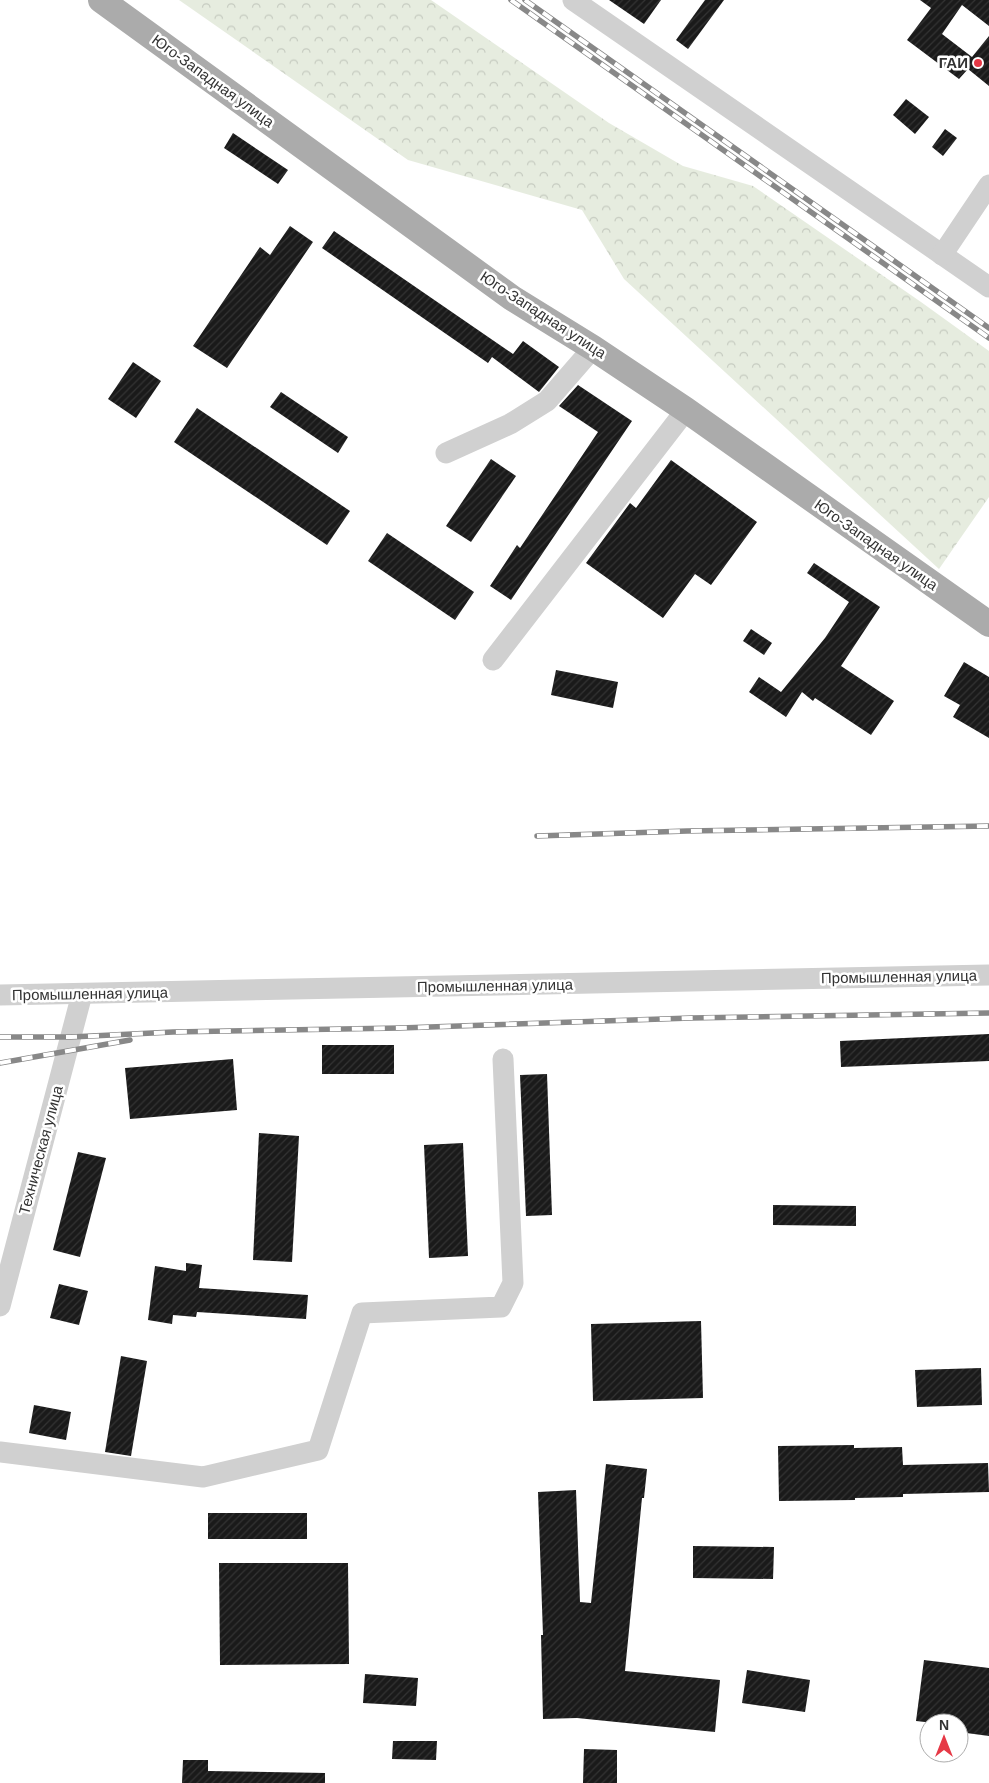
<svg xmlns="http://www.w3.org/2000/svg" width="989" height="1783" viewBox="0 0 989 1783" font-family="Arial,sans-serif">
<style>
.forest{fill:url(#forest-crowns)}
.building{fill:url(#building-hatch)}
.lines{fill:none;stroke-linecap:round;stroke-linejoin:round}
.minor{stroke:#d0d0d0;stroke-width:21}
.major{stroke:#ababab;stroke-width:26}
.rail-casing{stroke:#888;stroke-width:5.5}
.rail{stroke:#fff;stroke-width:4;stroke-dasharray:11;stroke-linecap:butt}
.poi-dot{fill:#e63946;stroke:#fff;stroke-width:2}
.labels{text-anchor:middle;stroke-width:5;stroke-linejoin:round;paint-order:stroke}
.poi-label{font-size:15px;font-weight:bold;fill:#333;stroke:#fff;text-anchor:end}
.street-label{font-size:15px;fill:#333;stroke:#fff}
</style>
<defs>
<pattern id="forest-crowns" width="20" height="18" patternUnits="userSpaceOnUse" patternTransform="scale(1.25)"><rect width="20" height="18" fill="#e6ecdf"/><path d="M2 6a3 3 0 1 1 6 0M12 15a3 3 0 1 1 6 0" fill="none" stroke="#c6cbc0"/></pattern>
<pattern id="building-hatch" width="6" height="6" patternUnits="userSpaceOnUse" patternTransform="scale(1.25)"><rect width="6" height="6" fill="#1a1a1a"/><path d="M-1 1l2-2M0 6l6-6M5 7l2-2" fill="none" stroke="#333"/></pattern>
</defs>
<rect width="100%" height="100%" fill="#fff"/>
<path class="forest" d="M179,0H431L609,123L683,166L753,186L921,302L989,351V497L939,569L624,279L582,210L408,160Z"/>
<g class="building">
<path d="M609,0H661L644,24Z"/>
<path d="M705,0H724L688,49L676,40Z"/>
<path d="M920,0H989V26L962,5L942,34L972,57L989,36V86L968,69L959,79L907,40L931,8Z"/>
<path d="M906,99L929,117L915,134L893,115Z"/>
<path d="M945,129L957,138L943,156L932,147Z"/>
<path d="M233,133L288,170L278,184L224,148Z"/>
<path d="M290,226L313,242L227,368L193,346L260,247L270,255Z"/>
<path d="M334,231L513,354L523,341L559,367L539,392L492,357L488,363L322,248Z"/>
<path d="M133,362L161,381L136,418L108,399Z"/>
<path d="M578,385L632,421L511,600L490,586L517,545L520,548L598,432L559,406Z"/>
<path d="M281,392L348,437L338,453L270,407Z"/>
<path d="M197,408L350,511L327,545L174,442Z"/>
<path d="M491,459L516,476L471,542L446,526Z"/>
<path d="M671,460L757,522L711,585L695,574L663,618L586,563L630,503L636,508Z"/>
<path d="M387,533L474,592L455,620L368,561Z"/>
<path d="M814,563L880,607L841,666L894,701L871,735L815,698L813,701L802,692L786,717L749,692L759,677L781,692L825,638L849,602L807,573Z"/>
<path d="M751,629L772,643L764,655L743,641Z"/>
<path d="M964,662L989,677V738L953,717L960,705L944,696Z"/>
<path d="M556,670L618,682L613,708L551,695Z"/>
<path d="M989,1034V1061L841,1067L840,1041Z"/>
<rect x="322" y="1045" width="72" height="29"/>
<path d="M233,1059L237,1110L130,1119L125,1068Z"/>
<path d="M547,1074L552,1215L526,1216L520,1075Z"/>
<path d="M259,1133L299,1136L292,1262L253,1260Z"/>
<path d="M463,1143L468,1256L429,1258L424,1145Z"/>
<path d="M78,1152L106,1158L80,1257L53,1250Z"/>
<path d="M773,1205L856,1206V1226L773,1225Z"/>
<path d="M186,1263L202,1265L199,1288L308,1295L306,1319L197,1312L196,1317L173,1315L172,1324L148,1320L155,1266L186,1271Z"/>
<path d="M59,1284L88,1291L79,1325L50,1318Z"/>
<path d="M701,1321L703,1398L593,1401L591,1324Z"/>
<path d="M121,1356L147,1361L131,1456L105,1452Z"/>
<path d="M981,1368L982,1405L917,1407L915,1370Z"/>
<path d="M34,1405L71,1412L66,1440L29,1433Z"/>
<path d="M854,1445V1448L902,1447L903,1465L988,1463L989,1492L903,1494V1497L855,1498V1500L779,1501L778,1446Z"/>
<path d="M606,1464L647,1469L644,1498H642L625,1671L720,1680L715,1732L577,1718L543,1719L541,1635H543L538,1492L576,1490L580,1602L591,1603Z"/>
<rect x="208" y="1513" width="99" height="26"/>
<path d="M693,1546L774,1547L773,1579L693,1578Z"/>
<path d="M219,1563H348L349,1664L220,1665Z"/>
<path d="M924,1660L989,1668V1736L959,1732V1723H934L916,1721Z"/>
<path d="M747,1670L810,1680L805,1712L742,1703Z"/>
<path d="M365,1674L418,1678L416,1706L363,1703Z"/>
<path d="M393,1741H437L436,1760L392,1759Z"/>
<path d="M584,1749L617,1750V1783H583Z"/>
<path d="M183,1760H208V1771L325,1773V1783H182Z"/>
</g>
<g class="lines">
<g class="minor">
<path d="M573,0L989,287"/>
<path d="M942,255L989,185"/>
<path d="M446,453L510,424L547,401L593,348"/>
<path d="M493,660L686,410"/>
<path d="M0,995L989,975"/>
<path d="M0,1306L82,994"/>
<path d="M0,1452L203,1477L318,1450L362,1313L501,1307L513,1283L503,1059"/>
</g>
<path class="major" d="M101,0L512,298L593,348L686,410L989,624"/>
<defs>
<g id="rail">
<path d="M511,0L989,338"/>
<path d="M525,0L989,328"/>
<path d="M537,836L687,831L989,826"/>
<path d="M0,1037H71L173,1032L400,1028L691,1018L989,1013"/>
<path d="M0,1063L130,1040"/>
</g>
</defs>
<use href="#rail" class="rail-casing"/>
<use href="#rail" class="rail"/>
</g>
<circle class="poi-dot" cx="978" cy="63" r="5"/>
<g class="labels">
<g class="poi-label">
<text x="968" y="68">ГАИ</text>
</g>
<g class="street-label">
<text transform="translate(213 81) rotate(36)" y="5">Юго-Западная улица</text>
<text transform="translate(543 315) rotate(33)" y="5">Юго-Западная улица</text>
<text transform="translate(876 545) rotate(35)" y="5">Юго-Западная улица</text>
<text transform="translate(899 977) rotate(-1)" y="5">Промышленная улица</text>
<text transform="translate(495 986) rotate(-1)" y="5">Промышленная улица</text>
<text transform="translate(90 994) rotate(-1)" y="5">Промышленная улица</text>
<text transform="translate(41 1150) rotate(-75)" y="5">Техническая улица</text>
</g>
</g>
<g transform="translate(944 1738)"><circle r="24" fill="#ffffff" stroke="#adadad"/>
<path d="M0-4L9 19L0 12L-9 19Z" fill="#e63946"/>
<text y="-8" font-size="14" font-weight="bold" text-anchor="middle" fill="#333333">N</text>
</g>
</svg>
